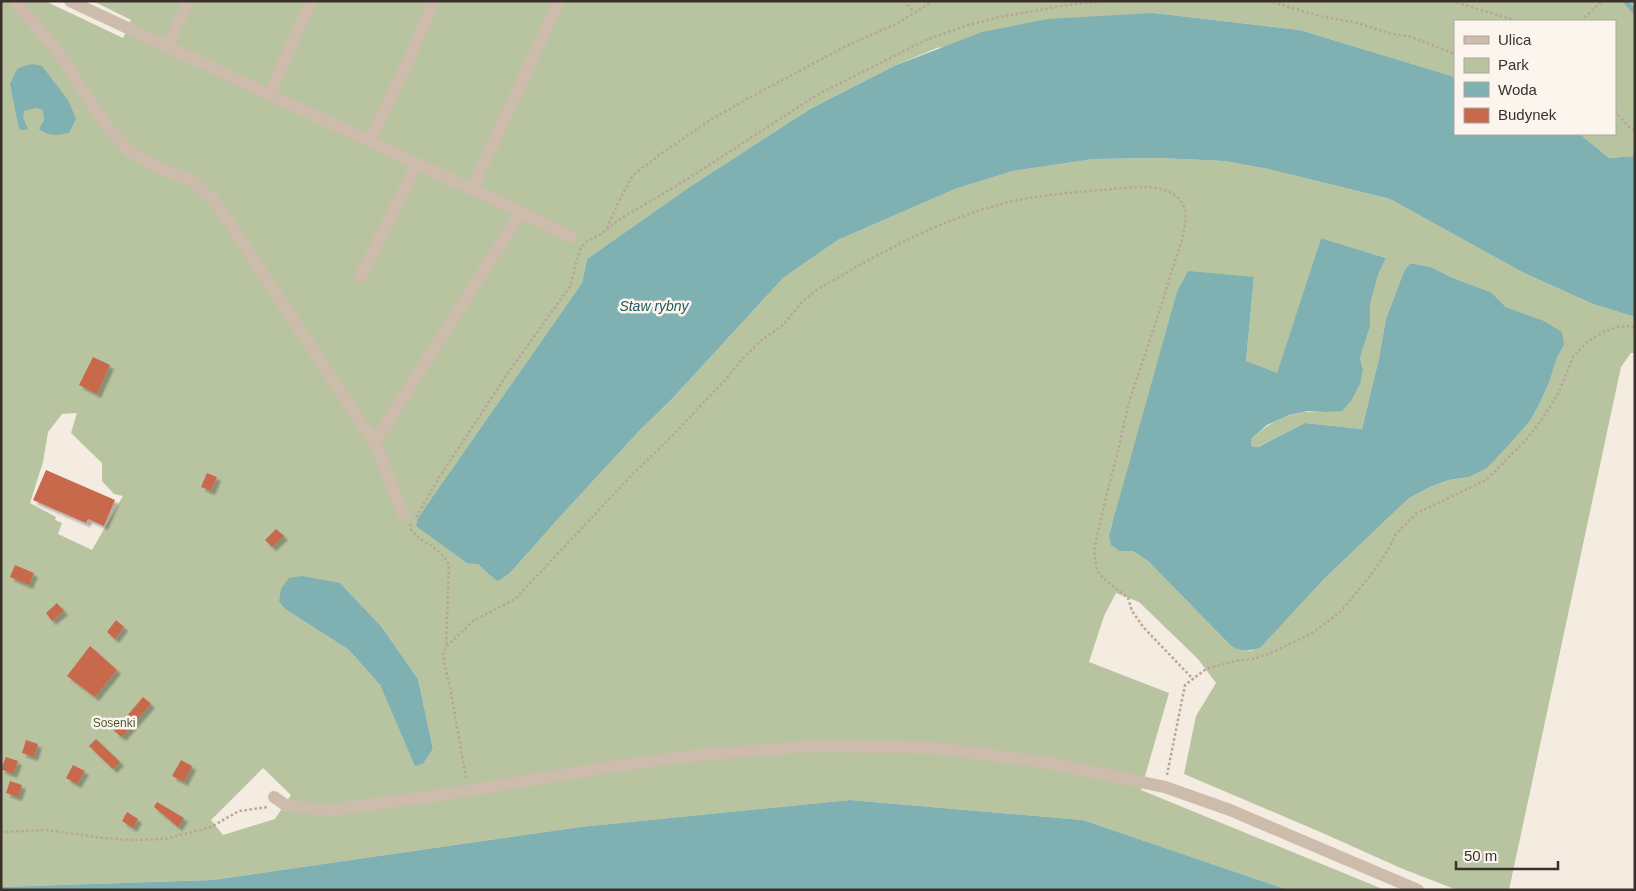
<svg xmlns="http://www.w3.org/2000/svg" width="1636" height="891" viewBox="0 0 1636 891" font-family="Helvetica,sans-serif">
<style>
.green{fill:#b8c4a0;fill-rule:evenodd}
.water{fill:#7fb0b2}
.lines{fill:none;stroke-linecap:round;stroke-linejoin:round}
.stream{stroke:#7fb0b2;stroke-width:4.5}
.building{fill:#c8694b;filter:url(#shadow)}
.path{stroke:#b9a596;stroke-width:2.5;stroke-dasharray:2.5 2.5;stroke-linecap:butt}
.minor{stroke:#cdbbac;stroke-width:12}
.labels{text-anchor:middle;stroke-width:5;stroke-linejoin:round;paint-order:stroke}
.park-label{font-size:12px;fill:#4a5a2e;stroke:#fbf5ee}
.water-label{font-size:14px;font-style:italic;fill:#1f5a5e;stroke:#fbf5ee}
</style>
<defs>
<filter id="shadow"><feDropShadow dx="4" dy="4" stdDeviation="1" flood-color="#0004"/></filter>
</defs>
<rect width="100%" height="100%" fill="#f4ebe1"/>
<path class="green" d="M1,1H45L123,38L131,20L93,1H1635V156L1609,158L1580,134H1615V21H1455V77L1300,30L1154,13L937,48L894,66L810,109L691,186L587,259L582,283L444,481L478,564L487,573L498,580L510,573L557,520L639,431L671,400L783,278L838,240L955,189L1013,171L1094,159L1161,158L1224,161L1268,169L1390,199L1522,272L1593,304L1635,317V353H1631L1621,367L1509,890H1457L1403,869L1318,831L1184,774L1196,716L1216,683L1198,659L1139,602L1116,593L1104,616L1089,662L1169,693L1141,790L1385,890H1288L1083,820L850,800L580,827L212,880L1,887ZM1321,238L1386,258L1378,275L1370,305V327L1360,358L1363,369L1325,412C1294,409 1274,419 1251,439V446L1257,447L1305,423L1362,429L1379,358L1386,319L1404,271L1410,263L1431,267L1453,278L1491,292L1506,307L1542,320L1564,345L1557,358L1549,383L1539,405L1530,421L1486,469L1469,477L1450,480L1430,487L1409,498L1323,580L1267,640L1251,651L1241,650L1232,647L1148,561L1109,535L1112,524L1254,277L1246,361L1277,374ZM77,413L71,433L102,463V481L114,494L123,496L92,550L58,534L62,523L55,520L56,517L30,503L43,462L48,432L62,414ZM340,583L381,626L418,679L433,749L423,764L415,765L380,685L349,650L285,609L279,602ZM263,768L291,795L275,819L223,835L211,820Z"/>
<g class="water">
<path d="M1154,13L1300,30L1455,77V134H1580L1609,158L1635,156V317L1593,304L1522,272L1390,199L1268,169L1224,161L1160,158L1094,159L1013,171L955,189L838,240L783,278L671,400L639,431L557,520L510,573L498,581L487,573L478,564L467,563L416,526L418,518L427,505L582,283L587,259L691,186L810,109L894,66L982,32L1048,19Z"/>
<path d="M32,64L42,66L68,100L76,119L69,133C57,135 49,137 39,129L44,120L43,110L36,108L24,111L23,118L28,129L23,130L19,129L10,84L17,69L21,67Z"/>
<path d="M1321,238L1386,258L1378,275L1370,305V327L1360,358L1363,369L1360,384L1351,401L1342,411L1325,412L1308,411L1289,415L1267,425L1251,439V446L1258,447L1305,423L1362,429L1379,358L1386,319L1404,271L1410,263L1431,267L1453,278L1491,292L1506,307L1542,320L1562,332L1564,345L1557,358L1549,383L1539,405L1530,421L1505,449L1486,469L1469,477L1449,480L1430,487L1409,498L1323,580L1261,647C1250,651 1243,652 1232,647L1148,561L1133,551H1120L1111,545L1109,535L1177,292L1188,271L1254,277L1246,361L1277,373Z"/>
<path d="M302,576L340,583L381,626L418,679L433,749L423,764L415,766L380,685L349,650L285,609L279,602L281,589L289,578Z"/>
<path d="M850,800L1083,820L1288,890H1V887L212,880L580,827Z"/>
</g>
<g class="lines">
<path class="stream" d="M1625,1L1635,12"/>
</g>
<g class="building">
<path d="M93,357L110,365L97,394L79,385Z"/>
<path d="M46,470L115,500L104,526L88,519L86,523L33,500Z"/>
<path d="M207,473L217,477L211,491L201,487Z"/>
<path d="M276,529L284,536L272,547L265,540Z"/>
<path d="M15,565L34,573L29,585L10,577Z"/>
<path d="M57,603L64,611L52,621L46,613Z"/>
<path d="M116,620L124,627L115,639L107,632Z"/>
<path d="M90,646L117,670L95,697L67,676Z"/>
<path d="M143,697L151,704L122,737L114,731Z"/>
<path d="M96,739L120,762L113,769L89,746Z"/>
<path d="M26,740L38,744L34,757L22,753Z"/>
<path d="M6,757L18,761L13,774L1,769Z"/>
<path d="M181,760L192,766L184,782L172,776Z"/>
<path d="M73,765L85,771L77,784L66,778Z"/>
<path d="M10,781L22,785L18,797L6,793Z"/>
<path d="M157,802L184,818L178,827L154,807Z"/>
<path d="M127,812L138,819L133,828L122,821Z"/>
</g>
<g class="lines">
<g class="path">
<path d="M904,1L914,12"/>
<path d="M1268,1L1320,16L1358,23L1388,33L1411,37L1455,54"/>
<path d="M1452,1L1517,21"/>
<path d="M1581,21L1602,1"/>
<path d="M1615,111L1628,126L1635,130"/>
<path d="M607,228L621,197L633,175L659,155L712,119L749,98L846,46L898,23L933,1"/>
<path d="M416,517L440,476L508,373L571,285L575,266L580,250L586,242L601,234L617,221L686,180L817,95L926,40L965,26L999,17L1068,5L1106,1"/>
<path d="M411,524L410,528C422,545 439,545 449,565L446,647"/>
<path d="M1167,775L1185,685L1206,669L1235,661L1252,659L1266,655L1311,634L1340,612L1371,575L1385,555L1396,534L1417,513L1486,480L1525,441L1543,418L1559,392L1573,357L1587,342L1603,332L1617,327L1630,326L1635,328"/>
<path d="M466,778L450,687L444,663L443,654L446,647L473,621L515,599L630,477L673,435L726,379L744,357L763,339L783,325L803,301L815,291C877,254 943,217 1014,201C1046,194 1079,192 1112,189C1134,187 1173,181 1184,207C1190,221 1177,255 1172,270C1160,312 1145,354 1131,396C1125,416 1121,438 1116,459C1108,489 1100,520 1094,551L1097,571L1103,578L1128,598L1132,611L1144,628L1193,679"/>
<path d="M1,832L47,830L103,838L133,840L165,839L211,827L239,811L268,807"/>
</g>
<g class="minor">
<path d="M15,1L57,50L105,124L129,151L161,169L191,180L215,201L377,447L403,514"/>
<path d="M70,1L533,218L571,237"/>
<path d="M167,47L189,1"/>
<path d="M269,95L311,1"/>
<path d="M369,142L410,57L434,1"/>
<path d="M472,189L559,1"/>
<path d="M360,277L417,163"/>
<path d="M374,443L521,212"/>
<path d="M274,797L287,806L330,810L435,796L616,766L700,755L816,746L936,748L1049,763L1165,787L1230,810L1418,890"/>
</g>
</g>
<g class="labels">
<g class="park-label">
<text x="114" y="727">Sosenki</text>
</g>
<g class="water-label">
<text x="654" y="311">Staw rybny</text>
</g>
</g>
<rect width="1636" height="891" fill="none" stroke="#3b302b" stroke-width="5"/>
<rect x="1454" y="20" width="162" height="115" fill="#fbf5ee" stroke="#aea6a0"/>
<rect x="1464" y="36" width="25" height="8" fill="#cdbbac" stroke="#aea6a0"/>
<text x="1498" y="45" font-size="15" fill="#3b302b">Ulica</text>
<rect x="1464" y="58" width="25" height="15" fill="#b8c4a0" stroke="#aea6a0"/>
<text x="1498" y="70" font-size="15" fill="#3b302b">Park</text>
<rect x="1464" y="82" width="25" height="15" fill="#7fb0b2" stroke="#aea6a0"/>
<text x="1498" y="95" font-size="15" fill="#3b302b">Woda</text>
<rect x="1464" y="108" width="25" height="15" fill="#c8694b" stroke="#aea6a0"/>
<text x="1498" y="120" font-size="15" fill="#3b302b">Budynek</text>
<path d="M1456 861v8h102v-8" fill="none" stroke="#3b302b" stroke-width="2.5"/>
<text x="1464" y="861" font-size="15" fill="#3b302b" stroke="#fbf5ee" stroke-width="4" paint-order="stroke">50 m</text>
</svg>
